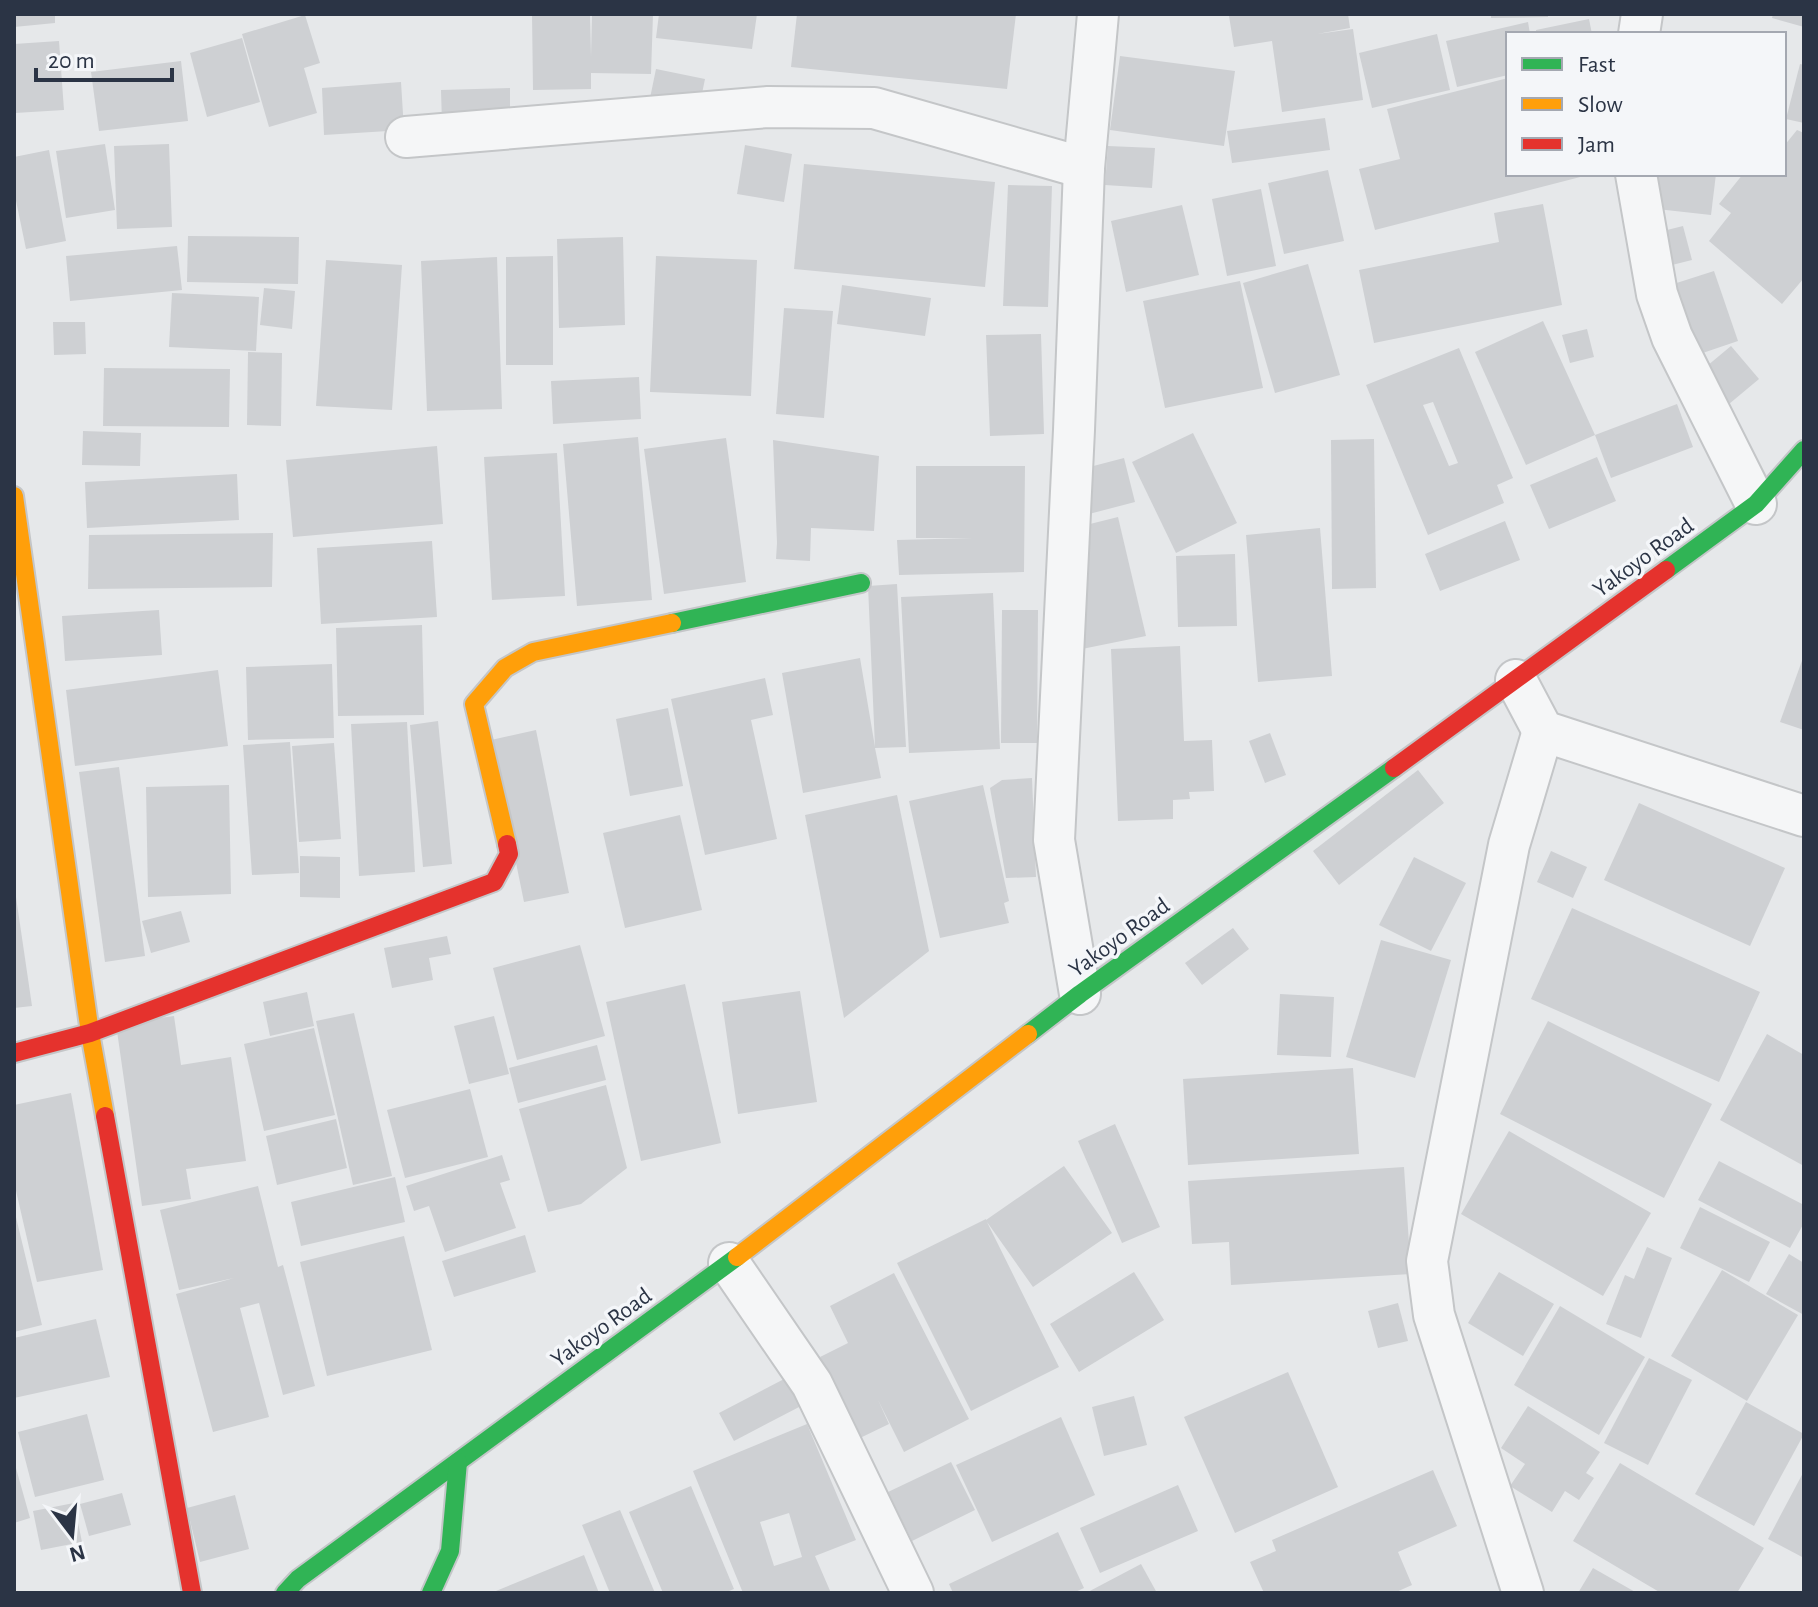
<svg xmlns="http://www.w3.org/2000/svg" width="1818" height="1607" viewBox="0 0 1818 1607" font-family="'Alegreya Sans',sans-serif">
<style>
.building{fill:#ced0d3;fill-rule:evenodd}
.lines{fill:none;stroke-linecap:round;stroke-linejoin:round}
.street-casing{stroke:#c4c6c8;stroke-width:44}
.fast-casing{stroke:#c4c6c8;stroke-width:22}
.slow-casing{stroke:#c4c6c8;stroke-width:22}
.jam-casing{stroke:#c4c6c8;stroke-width:22}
.street{stroke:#f5f6f7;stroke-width:40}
.fast{stroke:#30b455;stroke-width:18}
.slow{stroke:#ff9f0a;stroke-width:18}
.jam{stroke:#e5322d;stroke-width:18}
.labels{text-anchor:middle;stroke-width:7;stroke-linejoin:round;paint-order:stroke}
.street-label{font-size:24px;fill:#2b3445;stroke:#f4f6f9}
</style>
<rect width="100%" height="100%" fill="#e6e8ea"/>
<g class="building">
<path d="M14,14H55V23L14,27Z"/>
<path d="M532,14H590L591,57L592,14H653L651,74L591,73V89L533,90Z"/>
<path d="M659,14H757L752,49L656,38Z"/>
<path d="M797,14H1016L1007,89L791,67Z"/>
<path d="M1240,14H1348L1350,28L1317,34L1353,29L1363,100L1282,112L1272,41L1234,47L1229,16Z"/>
<path d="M1491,14H1548V17L1491,18Z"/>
<path d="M1773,14H1804V27L1772,18Z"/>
<path d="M305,15L320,63L304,68L317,113L269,127L242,34Z"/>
<path d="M1589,19L1592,34H1536V30Z"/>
<path d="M1528,22L1530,34H1508V75L1457,87L1446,41Z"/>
<path d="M1437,34L1450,90L1372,108L1359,53Z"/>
<path d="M242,38L260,102L207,117L190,53Z"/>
<path d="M59,41L64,110L15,113L14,44Z"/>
<path d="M1120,56L1235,71L1224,146L1110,130Z"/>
<path d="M181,61L188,121L99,131L91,72Z"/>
<path d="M1800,64L1804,65V123L1786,119Z"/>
<path d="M656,69L705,79L698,113L649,103Z"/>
<path d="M1508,78V174L1588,175L1375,230L1359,169L1400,159L1387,109Z"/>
<path d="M401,82L404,130L324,135L322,88Z"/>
<path d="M510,88V121L442,123L441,90Z"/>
<path d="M1325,118L1330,150L1232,163L1227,131Z"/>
<path d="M1797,130L1804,133V278L1782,304L1709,241L1731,213L1719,204L1743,174H1784V146Z"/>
<path d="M105,144L115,210L66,218L56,151Z"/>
<path d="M169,144L172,227L117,229L114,146Z"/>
<path d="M745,145L792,154L784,202L737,194Z"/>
<path d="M1108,146L1155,148L1152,188L1105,185Z"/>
<path d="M49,150L66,241L26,249L14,191V157Z"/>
<path d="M804,164L995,182L985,287L794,269Z"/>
<path d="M1328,170L1344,241L1284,254L1268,183Z"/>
<path d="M1652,174H1716L1711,215L1648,208Z"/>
<path d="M1008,185L1052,186L1048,307L1003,306Z"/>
<path d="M1261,189L1276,266L1227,276L1212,199Z"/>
<path d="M1543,204L1562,305L1374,343L1359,270L1499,242L1494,213Z"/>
<path d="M1182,205L1199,275L1126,292L1111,221Z"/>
<path d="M1683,226L1692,260L1664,267L1655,233Z"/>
<path d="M188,236L299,237L298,284L187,282Z"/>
<path d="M623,237L625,325L559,328L557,239Z"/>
<path d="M177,246L182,290L70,301L66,256Z"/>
<path d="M553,256V365H506V257Z"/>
<path d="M656,256L757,260L751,396L650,392Z"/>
<path d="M497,257L502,409L427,411L421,261Z"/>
<path d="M326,260L402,265L392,410L316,406Z"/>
<path d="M1308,264L1340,375L1275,393L1243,283Z"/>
<path d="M1714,271L1738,341L1685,359L1661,288Z"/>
<path d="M1240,281L1263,388L1165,408L1143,301Z"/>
<path d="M842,285L931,298L925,336L837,324Z"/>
<path d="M264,288L295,291L292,329L260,325Z"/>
<path d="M172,293L259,297L256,351L169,347Z"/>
<path d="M784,308L833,311L824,418L776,414Z"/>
<path d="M1543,321L1595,435L1526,465L1475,352Z"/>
<path d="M53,322H85L86,354L54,355Z"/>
<path d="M1587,329L1594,357L1570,363L1562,335Z"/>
<path d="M1041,334L1044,434L990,436L986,335Z"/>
<path d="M1731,346L1759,379L1723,409L1695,376Z"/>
<path d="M1459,348L1513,478L1497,485L1504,503L1428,535L1366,385ZM1433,402L1458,463L1449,466L1423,405Z"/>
<path d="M248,352L282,353L281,426L247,425Z"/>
<path d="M104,368L230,369L229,427L103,426Z"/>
<path d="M639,377L641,419L553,424L551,381Z"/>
<path d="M1677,404L1693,447L1611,478L1595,435Z"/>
<path d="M83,431L141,433L140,466L82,465Z"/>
<path d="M1193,433L1237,523L1176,553L1132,462Z"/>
<path d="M638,437L652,600L577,606L563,444Z"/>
<path d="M726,438L746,582L664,594L644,449Z"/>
<path d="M1374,439L1376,588L1332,589L1331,440Z"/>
<path d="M773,440L879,456L874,531L811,528L810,561L776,559L777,543Z"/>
<path d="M437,446L443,524L293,537L286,460Z"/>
<path d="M557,453L565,596L492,600L484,457Z"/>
<path d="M1597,457L1616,501L1549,529L1530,485Z"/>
<path d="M1124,458L1135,502L1089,514L1078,470Z"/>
<path d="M916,466H1025L1024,572L899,575L897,540L973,538H916Z"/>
<path d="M237,474L239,520L87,528L85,482Z"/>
<path d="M1118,517L1146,636L1077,650L1078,527Z"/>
<path d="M1505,521L1520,560L1440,591L1425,554Z"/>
<path d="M1320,528L1332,676L1258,682L1246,535Z"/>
<path d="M273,533L272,587L88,589L89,535Z"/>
<path d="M432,541L437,617L321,624L317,548Z"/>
<path d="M1235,554L1237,626L1178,627L1176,556Z"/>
<path d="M897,584L906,747L875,748L881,778L803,793L782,673L860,658L875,747L868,586Z"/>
<path d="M993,593L1000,749L909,753L901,597Z"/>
<path d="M159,610L162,655L65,661L62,616Z"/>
<path d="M1002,610H1038L1037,743H1001Z"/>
<path d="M422,625L424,715L338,716L336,628Z"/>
<path d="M1180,646L1184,741L1212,740L1214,791L1189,792L1190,799L1173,800V819L1118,821L1111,649Z"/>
<path d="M1804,655V730L1780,722Z"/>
<path d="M332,664L334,738L248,740L246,667Z"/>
<path d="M218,670L228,746L75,766L66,690Z"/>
<path d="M765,678L773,715L751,720L777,839L705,855L671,699Z"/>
<path d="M668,708L683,786L630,796L616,719Z"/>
<path d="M438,721L452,864L423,867L410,725Z"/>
<path d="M407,722L415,872L359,876L351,724Z"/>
<path d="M536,730L569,893L524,902L491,740Z"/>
<path d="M1270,733L1286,775L1265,783L1249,741Z"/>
<path d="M290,742L299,873L252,875L243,745Z"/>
<path d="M334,743L341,839L299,842L292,746Z"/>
<path d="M119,767L145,956L105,962L79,772Z"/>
<path d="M1418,770L1444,803L1339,885L1313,851Z"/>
<path d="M1032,778L1036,877L1006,878L990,788L1002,780Z"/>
<path d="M229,785L231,894L148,897L146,787Z"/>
<path d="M983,785L1009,901L1004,903L1009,923L940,938L909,801Z"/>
<path d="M897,795L929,951L844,1018L805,815Z"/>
<path d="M1639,803L1785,868L1750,946L1604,880Z"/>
<path d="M680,815L702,910L625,928L603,833Z"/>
<path d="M1551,851L1587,867L1573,898L1537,882Z"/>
<path d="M300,856L340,857V898L300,897Z"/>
<path d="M1414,857L1466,883L1431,951L1379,925Z"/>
<path d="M14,897H16L32,1006L14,1008Z"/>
<path d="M1572,908L1760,992L1719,1082L1531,999Z"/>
<path d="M181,911L190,942L151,953L142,921Z"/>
<path d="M1233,928L1249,949L1202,985L1185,963Z"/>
<path d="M447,936L451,954L429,958L433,980L392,988L384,948Z"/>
<path d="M1381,940L1451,960L1415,1078L1346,1057Z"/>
<path d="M580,945L605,1036L517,1060L493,968Z"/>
<path d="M685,984L721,1143L641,1161L606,1002Z"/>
<path d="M800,991L817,1102L738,1114L722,1002Z"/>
<path d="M307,992L314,1026L270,1036L263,1002Z"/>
<path d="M1280,994L1334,997L1331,1057L1277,1055Z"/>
<path d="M354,1013L392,1176L353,1185L316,1021Z"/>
<path d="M174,1016L181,1065L231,1057L246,1161L186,1169L191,1199L142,1206L116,1024Z"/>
<path d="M494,1016L509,1074L469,1084L454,1026Z"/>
<path d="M1548,1021L1712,1104L1664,1198L1500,1114Z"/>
<path d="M314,1028L335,1115L264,1131L244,1044Z"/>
<path d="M1767,1034L1804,1055V1166L1720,1120Z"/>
<path d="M597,1045L606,1080L518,1103L509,1068Z"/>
<path d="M1353,1068L1359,1154L1188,1165L1183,1079Z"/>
<path d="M606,1085L627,1168L581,1204L548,1212L519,1109Z"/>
<path d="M470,1089L488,1157L405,1178L387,1110Z"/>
<path d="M71,1093L103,1270L37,1282L14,1182V1105Z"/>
<path d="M336,1119L347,1168L277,1185L266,1136Z"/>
<path d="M1115,1124L1160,1227L1122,1243L1078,1141Z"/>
<path d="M1509,1131L1651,1213L1603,1296L1461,1214Z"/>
<path d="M502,1155L510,1180L500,1183L516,1228L445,1252L429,1206L414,1211L406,1186Z"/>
<path d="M1719,1161L1804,1205V1223L1790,1248L1698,1200Z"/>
<path d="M1064,1166L1112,1233L1033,1287L987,1222L1059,1367L971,1411L897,1263L986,1219V1220Z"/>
<path d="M1404,1167L1411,1274L1231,1285L1229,1242L1192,1244L1188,1181Z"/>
<path d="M395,1177L405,1222L301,1246L291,1202Z"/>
<path d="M258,1186L278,1267L283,1265L315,1386L283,1395L259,1303L240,1308L269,1417L213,1432L176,1294L234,1278L179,1290L160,1210Z"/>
<path d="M1700,1207L1770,1242L1749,1282L1680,1248Z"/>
<path d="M14,1209L42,1325L14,1332Z"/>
<path d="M525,1235L536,1272L454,1297L442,1261Z"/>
<path d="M404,1236L432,1350L327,1376L300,1262Z"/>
<path d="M1647,1247L1672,1258L1641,1338L1606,1324L1625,1275L1634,1279Z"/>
<path d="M1789,1254L1804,1263V1315L1766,1294Z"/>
<path d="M1722,1270L1798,1315L1747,1401L1671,1356Z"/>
<path d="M1134,1272L1164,1320L1079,1372L1050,1324Z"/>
<path d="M1499,1272L1554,1304L1523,1356L1468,1323Z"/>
<path d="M894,1273L969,1419L904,1452L878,1400L889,1424L860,1438L820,1357L848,1343L830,1306Z"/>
<path d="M1398,1303L1408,1341L1378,1348L1368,1311Z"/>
<path d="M1560,1306L1645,1357L1599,1435L1514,1385Z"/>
<path d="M96,1319L110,1377L14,1398V1338Z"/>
<path d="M1649,1358L1692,1380L1648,1465L1604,1443Z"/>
<path d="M1288,1372L1338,1487L1235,1533L1184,1417Z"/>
<path d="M786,1378L801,1406L734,1441L719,1413Z"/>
<path d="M1134,1396L1147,1445L1104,1456L1092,1407Z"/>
<path d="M1746,1402L1804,1434L1754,1526L1695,1494Z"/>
<path d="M1528,1406L1600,1452L1586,1473L1594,1478L1579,1500L1565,1491L1552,1512L1510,1486L1525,1464L1501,1448Z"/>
<path d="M87,1414L104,1480L35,1497L18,1432Z"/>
<path d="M1061,1417L1095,1495L992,1542L956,1465Z"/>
<path d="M807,1424L856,1540L815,1556L831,1593H743L693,1471ZM789,1513L802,1557L774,1566L760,1522Z"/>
<path d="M14,1461L30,1518L14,1523Z"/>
<path d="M951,1462L975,1510L912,1541L888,1492Z"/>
<path d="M1620,1463L1764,1548L1737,1593H1661L1573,1541Z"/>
<path d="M1433,1470L1457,1526L1398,1552L1412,1585L1394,1593H1264L1250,1562L1276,1551L1272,1540Z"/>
<path d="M1804,1471V1558L1768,1539Z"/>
<path d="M1178,1485L1198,1531L1100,1573L1080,1528Z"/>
<path d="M691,1486L734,1589L724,1593H663L629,1512Z"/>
<path d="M122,1493L131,1525L89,1536L80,1504Z"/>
<path d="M235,1495L249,1549L200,1562L187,1508Z"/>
<path d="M74,1503L82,1542L41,1550L33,1511Z"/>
<path d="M620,1510L655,1593H610L582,1525Z"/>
<path d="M1058,1532L1084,1588L1073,1593H953L949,1584Z"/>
<path d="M584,1555L599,1593H491Z"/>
<path d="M1141,1564L1157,1593H1086Z"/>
<path d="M1593,1568L1637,1593H1578Z"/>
</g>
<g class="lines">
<defs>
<g id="street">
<path d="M1639,34L1642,14"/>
<path d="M406,137L768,107L874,108L1084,168"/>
<path d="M1636,174L1657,294L1672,337L1756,504"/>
<path d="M1516,680L1543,731L1804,816"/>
<path d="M1080,994L1054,840L1074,430L1084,168L1098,14"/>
<path d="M729,1263L812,1384L913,1593"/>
<path d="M1523,1593L1434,1315L1427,1261L1509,845L1543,731"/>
</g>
<g id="fast">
<path d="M1666,570L1756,504L1804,450"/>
<path d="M672,623L861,583"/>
<path d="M1028,1034L1080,994L1394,768"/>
<path d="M285,1593L298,1579L737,1257"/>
<path d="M431,1593L450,1551L458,1462"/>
</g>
<g id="slow">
<path d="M14,496L90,1033L105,1116"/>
<path d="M507,844L474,704L505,668L533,652L672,623"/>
<path d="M737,1257L1028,1034"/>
</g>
<g id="jam">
<path d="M1394,768L1666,570"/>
<path d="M14,1053L90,1033L494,882L509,854L507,844"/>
<path d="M105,1116L192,1593"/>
</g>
</defs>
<use href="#street" class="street-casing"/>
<use href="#fast" class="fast-casing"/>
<use href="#slow" class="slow-casing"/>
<use href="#jam" class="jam-casing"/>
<use href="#street" class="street"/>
<use href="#fast" class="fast"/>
<use href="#slow" class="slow"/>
<use href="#jam" class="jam"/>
</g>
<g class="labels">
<g class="street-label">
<text transform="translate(1643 557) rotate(-36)" y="8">Yakoyo Road</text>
<text transform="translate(1119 937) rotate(-36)" y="8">Yakoyo Road</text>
<text transform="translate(601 1327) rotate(-36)" y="8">Yakoyo Road</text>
</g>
</g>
<rect width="1818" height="1607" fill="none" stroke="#2b3445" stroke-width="32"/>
<rect x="1506" y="32" width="280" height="144" fill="#f4f6f9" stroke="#a4a8b1" stroke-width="2"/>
<rect x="1522" y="58" width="40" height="12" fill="#30b455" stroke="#a4a8b1" stroke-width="2"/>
<text x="1578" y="72" font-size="24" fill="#2b3445">Fast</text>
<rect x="1522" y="98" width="40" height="12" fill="#ff9f0a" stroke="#a4a8b1" stroke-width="2"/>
<text x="1578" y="112" font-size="24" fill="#2b3445">Slow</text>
<rect x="1522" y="138" width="40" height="12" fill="#e5322d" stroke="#a4a8b1" stroke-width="2"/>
<text x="1578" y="152" font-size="24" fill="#2b3445">Jam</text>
<g transform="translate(72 1535) rotate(164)" stroke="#f4f6f9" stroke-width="6" paint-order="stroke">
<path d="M0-6L14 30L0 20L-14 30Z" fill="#2b3445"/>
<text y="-12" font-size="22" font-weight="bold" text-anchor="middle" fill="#2b3445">N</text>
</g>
<path d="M36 68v12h136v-12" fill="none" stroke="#2b3445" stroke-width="4"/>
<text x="48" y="68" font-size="24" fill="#2b3445" stroke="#f4f6f9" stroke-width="6" paint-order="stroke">20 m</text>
</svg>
